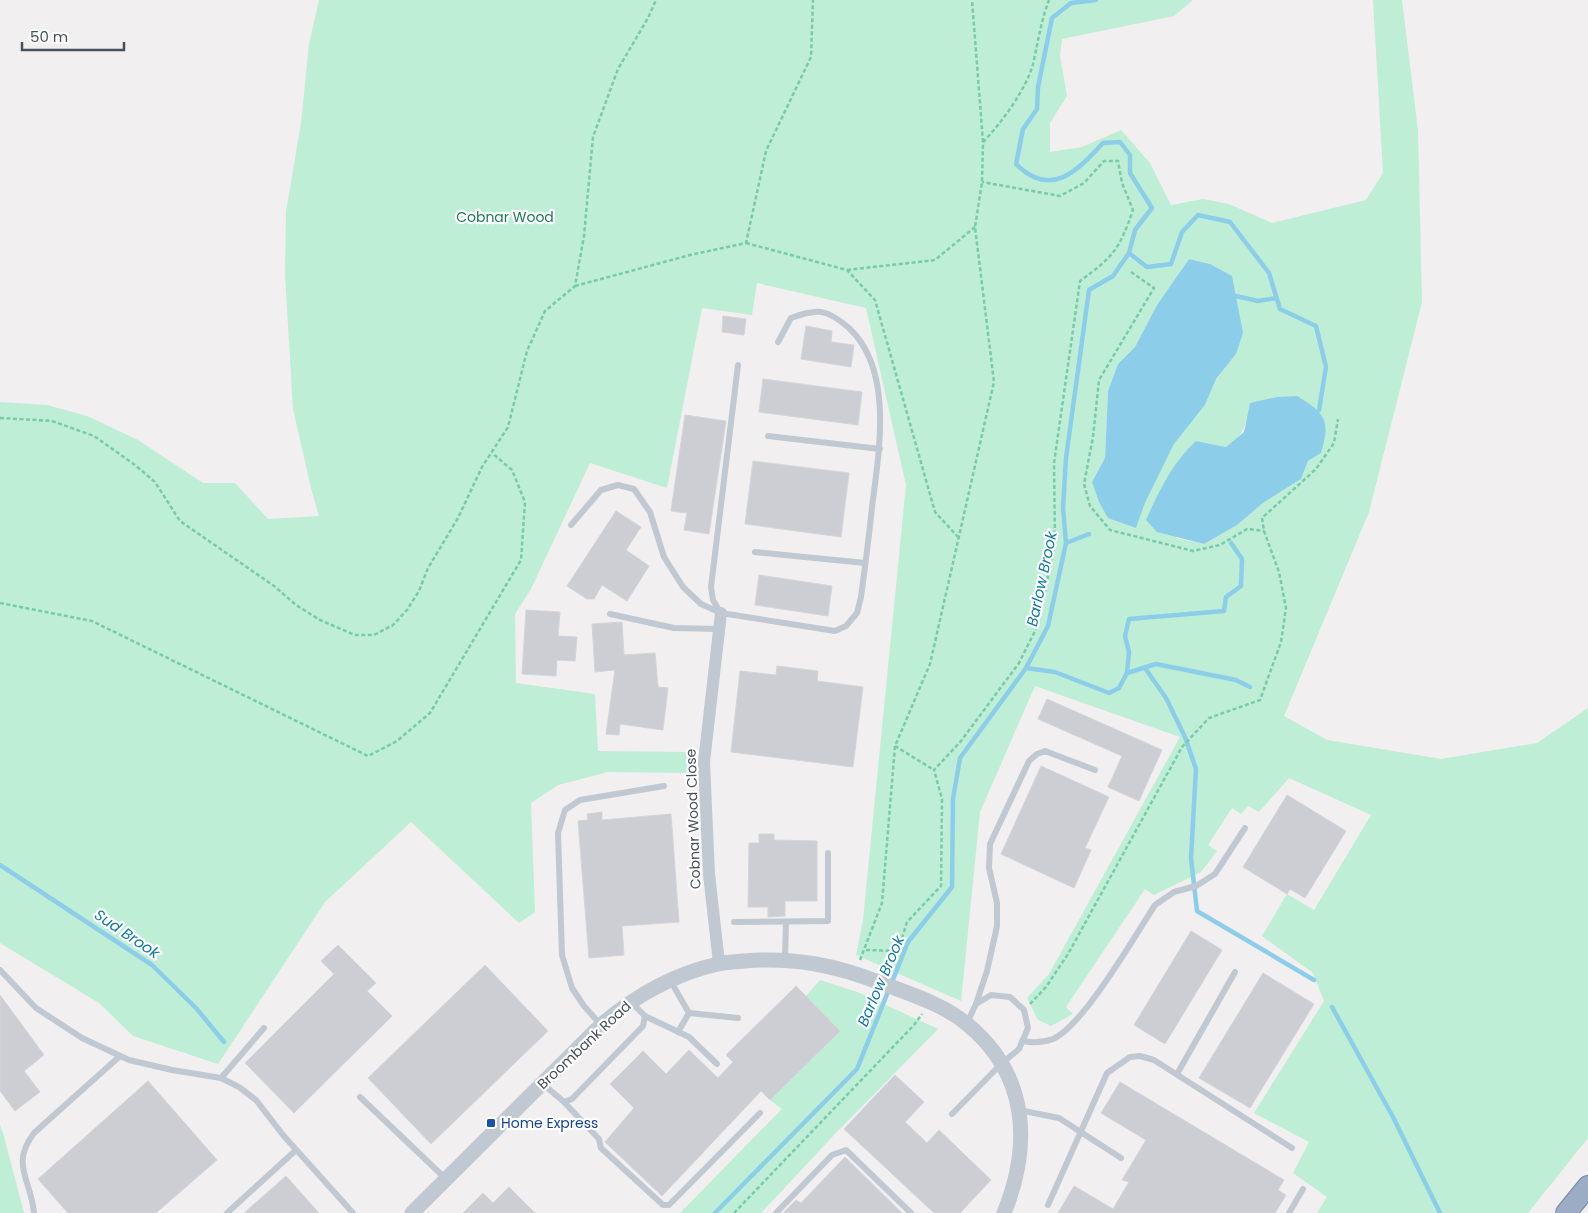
<svg xmlns="http://www.w3.org/2000/svg" width="1588" height="1213" viewBox="0 0 1588 1213" font-family="Poppins,sans-serif">
<style>
.green{fill:#beeed5;fill-rule:evenodd}
.water{fill:#8cceea}
.lines{fill:none;stroke-linecap:round;stroke-linejoin:round}
.stream{stroke:#8cceea;stroke-width:4.5}
.building{fill:#ccced4;stroke:#d3d5da}
.trunk-casing{stroke:#7387a9;stroke-width:22}
.path{stroke:#77cbaa;stroke-width:2.5;stroke-dasharray:4 2.5;stroke-linecap:butt}
.service{stroke:#c0c8d1;stroke-width:6}
.minor{stroke:#c0c8d1;stroke-width:12}
.tertiary{stroke:#c0c8d1;stroke-width:15}
.trunk{stroke:#9cacc5;stroke-width:20}
.transit-dot{fill:#1a4fb4;stroke:#fff;stroke-width:2}
.labels{text-anchor:middle;stroke-width:4.5;stroke-linejoin:round;paint-order:stroke}
.park-label{font-size:14px;fill:#197d54;stroke:#fff}
.street-label{font-size:14px;fill:#47505c;stroke:#fff}
.transit-label{font-size:14px;fill:#164399;stroke:#fff;text-anchor:start}
.water-label{font-size:15px;font-style:italic;fill:#0f79a7;stroke:#fff}
</style>
<rect width="100%" height="100%" fill="#f1efef"/>
<g class="green">
<path d="M319,0H1193L1174,16L1062,39L1060,56L1067,96L1050,123V152L1082,147L1121,130L1150,163L1171,205L1203,199L1229,204L1272,223L1366,200L1383,173L1373,0H1402L1418,131L1422,302L1369,512L1284,716L1327,740L1441,759L1537,743L1588,708V1138L1528,1213H1317L1327,1197L1293,1173L1309,1142L1254,1113L1324,1001L1313,973L1262,936L1287,894L1314,910L1371,815L1289,778L1259,812L1248,806L1241,814L1232,808L1208,845L1217,851L1201,872L1154,895L1145,889L1066,1007L1073,1014L1051,1026L1038,1020L1027,998L1049,974L1180,737L1035,686L980,812L961,1001L856,955L863,920L906,485L866,308L757,283L752,315L702,308L667,488L590,463L531,589L515,614L516,683L595,694L598,751L689,752L688,773L608,772L558,785L531,803L535,912L519,923L411,822L325,902L218,1064L133,1036L99,1003L0,943V402L47,405L87,416L138,440L203,483H235L268,519L319,516L311,488L293,409L285,275L286,212L301,123L309,44ZM1189,259L1210,264L1236,354L1216,379L1205,405L1174,444L1145,503L1136,528L1092,482L1105,458L1108,391L1118,364L1135,347L1157,305ZM1250,403L1321,453L1308,461L1301,479L1263,503L1237,525L1204,544L1176,538L1196,441L1226,447C1246,434 1245,425 1250,403Z"/>
<path d="M820,980L860,993L938,1029L834,1135L761,1213H680L782,1109L770,1100L840,1031L806,996Z"/>
<path d="M0,1125L3,1133L24,1213H0Z"/>
</g>
<g class="water">
<path d="M1189,259L1210,264L1232,276L1243,333L1236,354L1216,379L1205,405L1174,444L1145,503L1136,528L1108,518L1099,502L1092,482L1105,458L1108,391L1118,364L1135,347L1157,305Z"/>
<path d="M1297,396C1325,413 1331,420 1321,453L1308,461L1301,479L1263,503L1237,525L1204,544L1157,532L1146,520C1159,491 1172,463 1196,441L1226,447L1244,432L1250,403L1277,397Z"/>
</g>
<g class="lines">
<g class="stream">
<path d="M1129,253L1147,267L1171,264L1182,232L1198,215L1230,222L1269,273L1280,309L1316,326L1326,367L1319,410"/>
<path d="M1236,296L1258,301L1276,298"/>
<path d="M1066,543L1089,534"/>
<path d="M1026,668L1055,672L1109,693L1119,688L1127,673L1129,652L1125,636L1129,619L1224,611L1226,597L1241,586L1242,559L1231,543"/>
<path d="M1145,668L1166,698L1185,737L1196,769L1191,858L1197,911L1314,980"/>
<path d="M1127,673L1156,664L1236,680L1250,687"/>
<path d="M0,865L152,965L196,1008L224,1042"/>
<path d="M1332,1007L1393,1117L1440,1213"/>
<path d="M715,1213L857,1069L908,942L952,887L953,799L960,758L1026,668L1048,626L1066,543L1063,508L1066,458L1089,290L1113,276L1129,253L1135,230L1152,208L1130,173V155L1120,142L1103,143C1077,171 1051,199 1016,164L1023,129L1037,109L1038,87L1052,18L1071,3L1096,0"/>
</g>
</g>
<g class="building">
<path d="M723,316L746,319L744,335L722,332Z"/>
<path d="M806,326L832,331L831,342L854,345L851,367L801,359Z"/>
<path d="M763,379L862,392L858,425L759,412Z"/>
<path d="M685,415L726,421L709,534L684,530L687,513L671,511Z"/>
<path d="M753,461L849,473L841,537L745,524Z"/>
<path d="M616,511L641,527L626,550L649,566L627,601L602,585L594,599H587L567,586Z"/>
<path d="M759,575L832,586L828,616L755,605Z"/>
<path d="M526,610L560,612L558,636L577,637L575,661L557,660L556,676L522,674Z"/>
<path d="M622,622L624,655L655,653L658,687L668,688L663,730L620,724L619,735L606,734L615,670L595,672L592,624Z"/>
<path d="M777,666L818,671L817,681L863,687L853,767L731,752L740,671L776,675Z"/>
<path d="M1047,699L1162,750L1139,801L1108,787L1122,756L1038,719Z"/>
<path d="M1041,766L1109,797L1085,848L1091,850L1074,888L1001,854Z"/>
<path d="M1287,795L1346,831L1305,898L1290,889L1287,894L1243,867Z"/>
<path d="M602,812V820L671,814L679,922L622,926L624,955L589,958L578,821L588,820L587,814Z"/>
<path d="M759,834H774V840L817,841V901H785V916L768,917V907H748L749,843H759Z"/>
<path d="M1191,931L1222,950L1165,1044L1134,1025Z"/>
<path d="M338,945L376,983L367,991L392,1016L294,1113L245,1063L334,974L321,961Z"/>
<path d="M485,965L548,1031L431,1144L368,1078Z"/>
<path d="M1263,973L1314,1004L1250,1108L1199,1078Z"/>
<path d="M796,986L840,1031L770,1100L761,1091L662,1196L605,1142L634,1108L610,1084L643,1051L666,1074L689,1050L718,1078L733,1062L726,1055Z"/>
<path d="M0,995L44,1055L24,1071L40,1092L15,1111L0,1091Z"/>
<path d="M895,1075L924,1102L905,1122L927,1143L939,1130L991,1180L960,1213H934L844,1129Z"/>
<path d="M148,1081L217,1160L156,1213H68L38,1179Z"/>
<path d="M1120,1082L1284,1180L1278,1190L1286,1195L1275,1213H1058L1074,1186L1113,1209L1129,1182L1122,1180L1146,1140L1101,1113Z"/>
<path d="M845,1157L902,1213H783L796,1200L801,1203Z"/>
<path d="M286,1176L319,1213H244Z"/>
<path d="M509,1187L535,1213H463L483,1193L493,1203Z"/>
</g>
<g class="lines">
<defs>
<path id="trunk" d="M1566,1213L1588,1186"/>
</defs>
<use href="#trunk" class="trunk-casing"/>
<g class="path">
<path d="M983,142C1000,125 1027,88 1033,64C1038,42 1041,21 1049,0"/>
<path d="M746,243L847,270L875,300L935,512L958,537"/>
<path d="M847,270L935,260L975,227"/>
<path d="M1131,272L1154,288L1099,380L1093,437L1084,484L1090,506L1110,530L1193,551L1220,545L1247,529L1264,531"/>
<path d="M575,286L690,255L746,243L766,151L811,57L813,0"/>
<path d="M0,418L52,421L94,436L135,465L155,482L180,521L274,586L296,605L320,620L355,635H374L393,625L407,610L419,591L428,568L458,518L482,467L508,427L527,351L545,311L575,286L584,236L593,137L618,69L648,18L656,0"/>
<path d="M0,603L92,621L368,756L397,741L430,713L521,560L525,502L512,470L492,453"/>
<path d="M895,746L934,770"/>
<path d="M866,950L898,951L907,922L941,886L942,799L934,770L961,741L1019,663L1038,625L1055,542L1054,463L1080,281C1114,256 1119,250 1133,210L1122,183L1118,161H1104L1084,183L1060,196L982,182"/>
<path d="M860,960L882,903L895,746L930,664L994,382L975,227L982,182L983,142L972,0"/>
<path d="M1030,1004L1046,987L1068,954L1182,747L1209,718L1260,700L1281,642L1286,608L1279,572L1264,531L1262,518L1316,469L1334,443L1338,419"/>
<path d="M734,1213L914,1025L922,1014"/>
</g>
<g class="service">
<path d="M768,436L880,449"/>
<path d="M571,525L601,490L618,485L634,489L650,512L664,557L683,587L701,604L721,613L835,631L846,626L857,613L861,597C865,567 869,537 872,507C879,452 894,370 849,328C827,309 818,308 791,318L778,342"/>
<path d="M755,552L865,563"/>
<path d="M720,612L713,600L711,587L738,365"/>
<path d="M610,614L674,628L719,629"/>
<path d="M734,922L828,921V853"/>
<path d="M785,960L786,922"/>
<path d="M0,970L36,1008L82,1038L129,1060L172,1070L221,1078L239,1087L256,1100L283,1135L353,1213"/>
<path d="M670,980L689,1013L678,1032"/>
<path d="M976,1004L987,971L997,926V903L989,868L990,844L1029,761L1037,754L1045,751L1095,770"/>
<path d="M689,1013L738,1018"/>
<path d="M645,1016L689,1037L717,1064"/>
<path d="M601,1025L584,1006L572,988L562,955L558,833L565,810L580,800L664,786"/>
<path d="M1022,1041C1033,1043 1042,1043 1053,1039C1083,1026 1135,936 1155,905L1174,892L1196,886L1215,874L1245,828"/>
<path d="M1177,1074L1235,972"/>
<path d="M221,1078L264,1028"/>
<path d="M543,1084L564,1102L572,1099L643,1026L645,1016L631,1002"/>
<path d="M360,1097L446,1179"/>
<path d="M564,1102L599,1139L601,1148L663,1205H669L760,1113"/>
<path d="M1019,1110L1059,1118L1121,1158"/>
<path d="M952,1114L1001,1064L1019,1049L1028,1028L1024,1010L1010,997L991,995L976,1004L967,1023"/>
<path d="M1048,1205L1107,1073L1130,1057L1140,1056L1154,1060L1292,1148"/>
<path d="M34,1213C31,1179 10,1165 34,1133L120,1056"/>
<path d="M227,1213L296,1150"/>
<path d="M776,1213L832,1155L846,1150L911,1213"/>
<path d="M1289,1213L1303,1189"/>
</g>
<path class="minor" d="M719,963L709,874L704,762L721,613"/>
<path class="tertiary" d="M412,1213L601,1025C636,995 674,974 718,964C726,962 736,962 744,961C794,957 835,965 881,983C910,994 943,1004 967,1024C1028,1074 1032,1144 1004,1213"/>
<use href="#trunk" class="trunk"/>
</g>
<rect class="transit-dot" x="486" y="1118" width="10" height="10" rx="2.5"/>
<g class="labels">
<g class="park-label">
<text x="505" y="222">Cobnar Wood</text>
</g>
<g class="street-label">
<text transform="translate(693 819) rotate(-92)" y="5">Cobnar Wood Close</text>
<text transform="translate(584 1045) rotate(-43)" y="5">Broombank Road</text>
</g>
<g class="transit-label">
<text x="501" y="1128">Home Express</text>
</g>
<g class="water-label">
<text transform="translate(1042 579) rotate(-78)" y="5">Barlow Brook</text>
<text transform="translate(127 934) rotate(34)" y="5">Sud Brook</text>
<text transform="translate(881 981) rotate(-67)" y="5">Barlow Brook</text>
</g>
</g>
<path d="M22 42v8h102v-8" fill="none" stroke="#47505c" stroke-width="2.5"/>
<text x="30" y="42" font-size="15" fill="#47505c" stroke="#ffffff" stroke-width="4" paint-order="stroke">50 m</text>
</svg>
